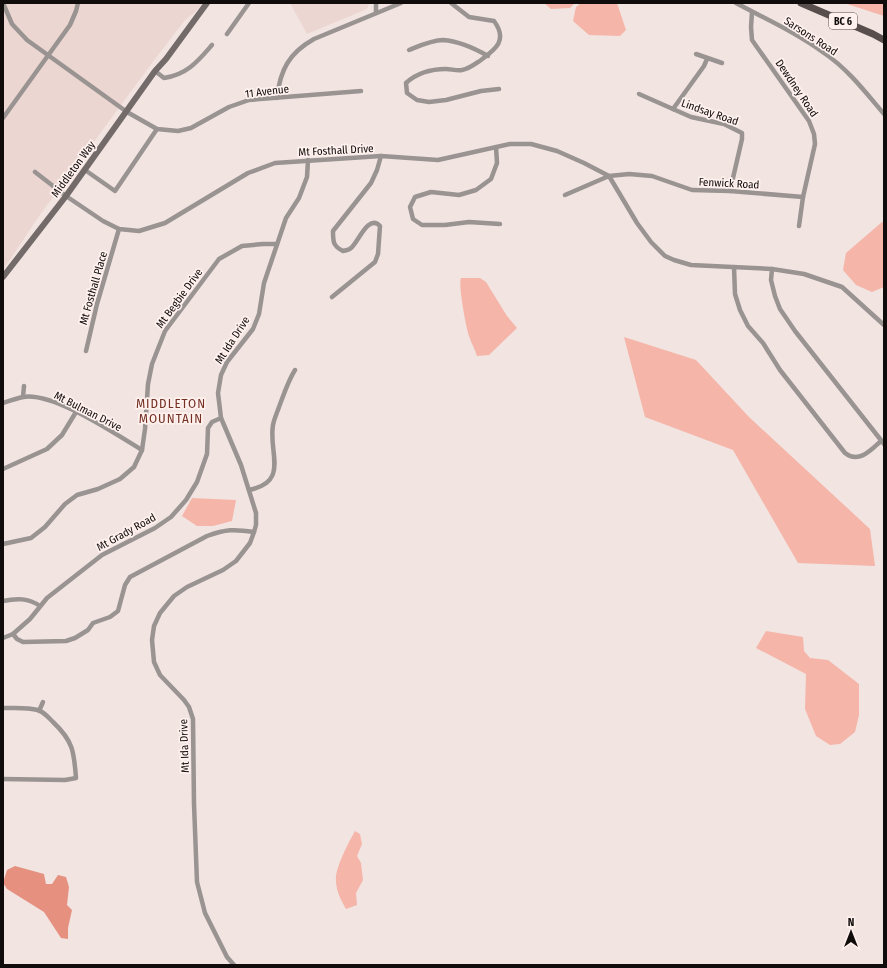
<svg xmlns="http://www.w3.org/2000/svg" width="887" height="968" viewBox="0 0 887 968" font-family="'Fira Sans Condensed',sans-serif">
<style>
.built{fill:#ecd6d2}
.green{fill:#f5b5a9}
.water{fill:#e69080}
.lines{fill:none;stroke-linecap:round;stroke-linejoin:round}
.street{stroke:#999392;stroke-width:4.5}
.secondary{stroke:#736b69;stroke-width:6}
.primary{stroke:#584f4d;stroke-width:7}
.labels{text-anchor:middle;stroke-width:3.5;stroke-linejoin:round;paint-order:stroke}
.shield{fill:#fff1ee;stroke:#58514f;stroke-width:1}
.shield-label{font-size:10px;font-weight:bold;fill:#100c0b}
.street-label{font-size:11px;fill:#100c0b;stroke:#fff1ee}
.quarter-label{font-size:13px;letter-spacing:1px;fill:#753024;stroke:#fff1ee}
</style>
<rect width="100%" height="100%" fill="#f2e4e1"/>
<g class="built">
<path d="M3,3H203L194,13L185,20L155,59L39,216L11,258L3,269Z"/>
<path d="M290,3H369V4L367,9L307,34Z"/>
</g>
<g class="green">
<path d="M544,3H575L570,8L551,9Z"/>
<path d="M581,3H617L626,30L620,36L589,35L573,21L576,7Z"/>
<path d="M844,3H884V16Z"/>
<path d="M884,221V287L872,292L856,285L843,270L846,253L882,222Z"/>
<path d="M461,278H480L486,282L507,316L517,328L489,355L477,356C475,349 471,343 469,336C466,327 458,285 461,278Z"/>
<path d="M624,337L696,360L749,417L870,529L875,566L798,563L733,450L645,417Z"/>
<path d="M192,498L236,500L232,521L213,526H197L182,516Z"/>
<path d="M766,631L803,637L804,651L810,658L828,660L859,684V715L855,732L840,744L830,745L816,736L805,709L806,674L756,648Z"/>
<path d="M355,831L360,834L362,844L357,856L361,863L363,880L356,893L357,905L346,909C341,900 336,891 336,880C335,868 349,842 355,831Z"/>
</g>
<path class="water" d="M15,866L44,874L46,884H52L58,875L66,877L69,887L67,905L72,910L68,928V939L61,938L44,912L7,889L3,883L7,870Z"/>
<g class="lines">
<g class="street">
<path d="M3,3L12,24L27,40L127,112L157,129L178,131L191,128L229,107L249,100L361,91"/>
<path d="M451,3L469,17L494,21C508,40 496,49 481,60C475,64 469,69 462,70C457,71 451,69 446,69C431,69 418,72 406,83L407,93L417,100L429,102L446,100L481,91L499,89"/>
<path d="M736,3C766,19 797,33 824,53C848,69 866,93 884,114"/>
<path d="M376,12V3"/>
<path d="M752,12L751,27L752,40L809,121L814,134L815,144L803,197L799,226"/>
<path d="M227,34L249,3"/>
<path d="M409,50C419,46 432,40 443,40C458,41 474,48 488,56"/>
<path d="M696,54L722,63"/>
<path d="M155,71L164,78C187,75 198,61 212,45"/>
<path d="M639,94L691,117L724,124L742,133V139L730,191"/>
<path d="M277,98C280,70 289,53 314,39L401,3"/>
<path d="M673,109L704,66L707,59"/>
<path d="M3,118L70,25L76,11L78,3"/>
<path d="M496,147L497,163L491,179L476,190L459,195L431,192L415,197L410,207L413,219L422,225H445L469,222L500,224"/>
<path d="M85,170L115,191L157,129"/>
<path d="M35,172L66,196L103,221L119,229L139,231L165,223L248,173L275,163L381,156L438,160L510,144H531L557,151L584,163L609,176L637,223L651,242L665,256L674,260L691,265L772,269L804,274L842,287L884,325"/>
<path d="M565,195L609,176L629,174L652,176L692,190L730,191L803,197"/>
<path d="M734,267L735,294L740,310L748,326L763,343L780,370L845,453C859,464 871,450 881,441"/>
<path d="M772,269L771,280L775,296L780,309L795,331L884,444"/>
<path d="M332,297L375,262L378,254L380,226C369,214 359,240 352,247C350,250 347,250 343,251C333,246 333,242 333,231L371,183L377,170L381,156"/>
<path d="M86,351L97,304L119,229"/>
<path d="M23,397L24,386"/>
<path d="M3,403C10,401 17,398 23,397C54,392 115,434 142,450"/>
<path d="M3,469L47,449L62,435L76,412"/>
<path d="M249,490C290,482 268,452 273,425C274,419 277,413 279,407C284,394 288,381 295,370"/>
<path d="M3,544L31,538L45,527L65,504L77,495L98,489L120,479L134,467L142,450L145,429L148,384L152,364L165,331L219,259L242,246L263,244H277"/>
<path d="M3,601C17,598 28,598 40,606"/>
<path d="M13,634L17,639L23,642L66,641L75,638L88,630L93,623L110,617L118,611L125,585L130,577L207,536C226,529 234,529 254,532"/>
<path d="M3,638L13,634L30,619L47,598L102,555L155,528L171,517L186,500L197,482L207,454L208,428L212,422L221,418"/>
<path d="M3,708C14,708 27,707 38,710C44,712 48,717 53,722C73,741 74,751 76,778L65,780L3,779"/>
<path d="M39,711L43,702"/>
<path d="M234,965L227,957L205,913L197,882L194,804L193,719L189,707L184,700L160,675L154,662L152,640L154,626L160,613L174,596L187,587L223,570L236,561L250,543L254,532L256,525V513L241,465L221,418L218,393L221,375L227,362L253,329L259,314L264,283L286,218L299,198L307,177L308,160"/>
</g>
<path class="secondary" d="M3,277L66,196L155,71L166,59L207,3"/>
<path class="primary" d="M801,3L873,34L884,40"/>
</g>
<g class="labels">
<rect class="shield" x="829" y="13" width="28" height="16" rx="3"/>
<g class="shield-label">
<text x="843" y="25">BC 6</text>
</g>
<g class="street-label">
<text transform="translate(811 36) rotate(33)" y="4">Sarsons Road</text>
<text transform="translate(797 88) rotate(56)" y="4">Dewdney Road</text>
<text transform="translate(267 91) rotate(-7)" y="4">11 Avenue</text>
<text transform="translate(710 112) rotate(19)" y="4">Lindsay Road</text>
<text transform="translate(336 150) rotate(-3)" y="4">Mt Fosthall Drive</text>
<text transform="translate(73 169) rotate(-54)" y="4">Middleton Way</text>
<text transform="translate(729 183) rotate(3)" y="4">Fenwick Road</text>
<text transform="translate(93 288) rotate(-74)" y="4">Mt Fosthall Place</text>
<text transform="translate(179 298) rotate(-54)" y="4">Mt Begbie Drive</text>
<text transform="translate(232 340) rotate(-57)" y="4">Mt Ida Drive</text>
<text transform="translate(88 411) rotate(27)" y="4">Mt Bulman Drive</text>
<text transform="translate(126 532) rotate(-29)" y="4">Mt Grady Road</text>
<text transform="translate(184 746) rotate(-92)" y="4">Mt Ida Drive</text>
</g>
<g class="quarter-label">
<text x="171" y="408">MIDDLETON<tspan x="171" dy="15">MOUNTAIN</tspan></text>
</g>
</g>
<rect width="887" height="968" fill="none" stroke="#100c0b" stroke-width="8"/>
<g transform="translate(851 932)" stroke="#fff1ee" stroke-width="3" paint-order="stroke">
<path d="M0-3L7 15L0 10L-7 15Z" fill="#100c0b"/>
<text y="-6" font-size="11" font-weight="bold" text-anchor="middle" fill="#100c0b">N</text>
</g>
</svg>
